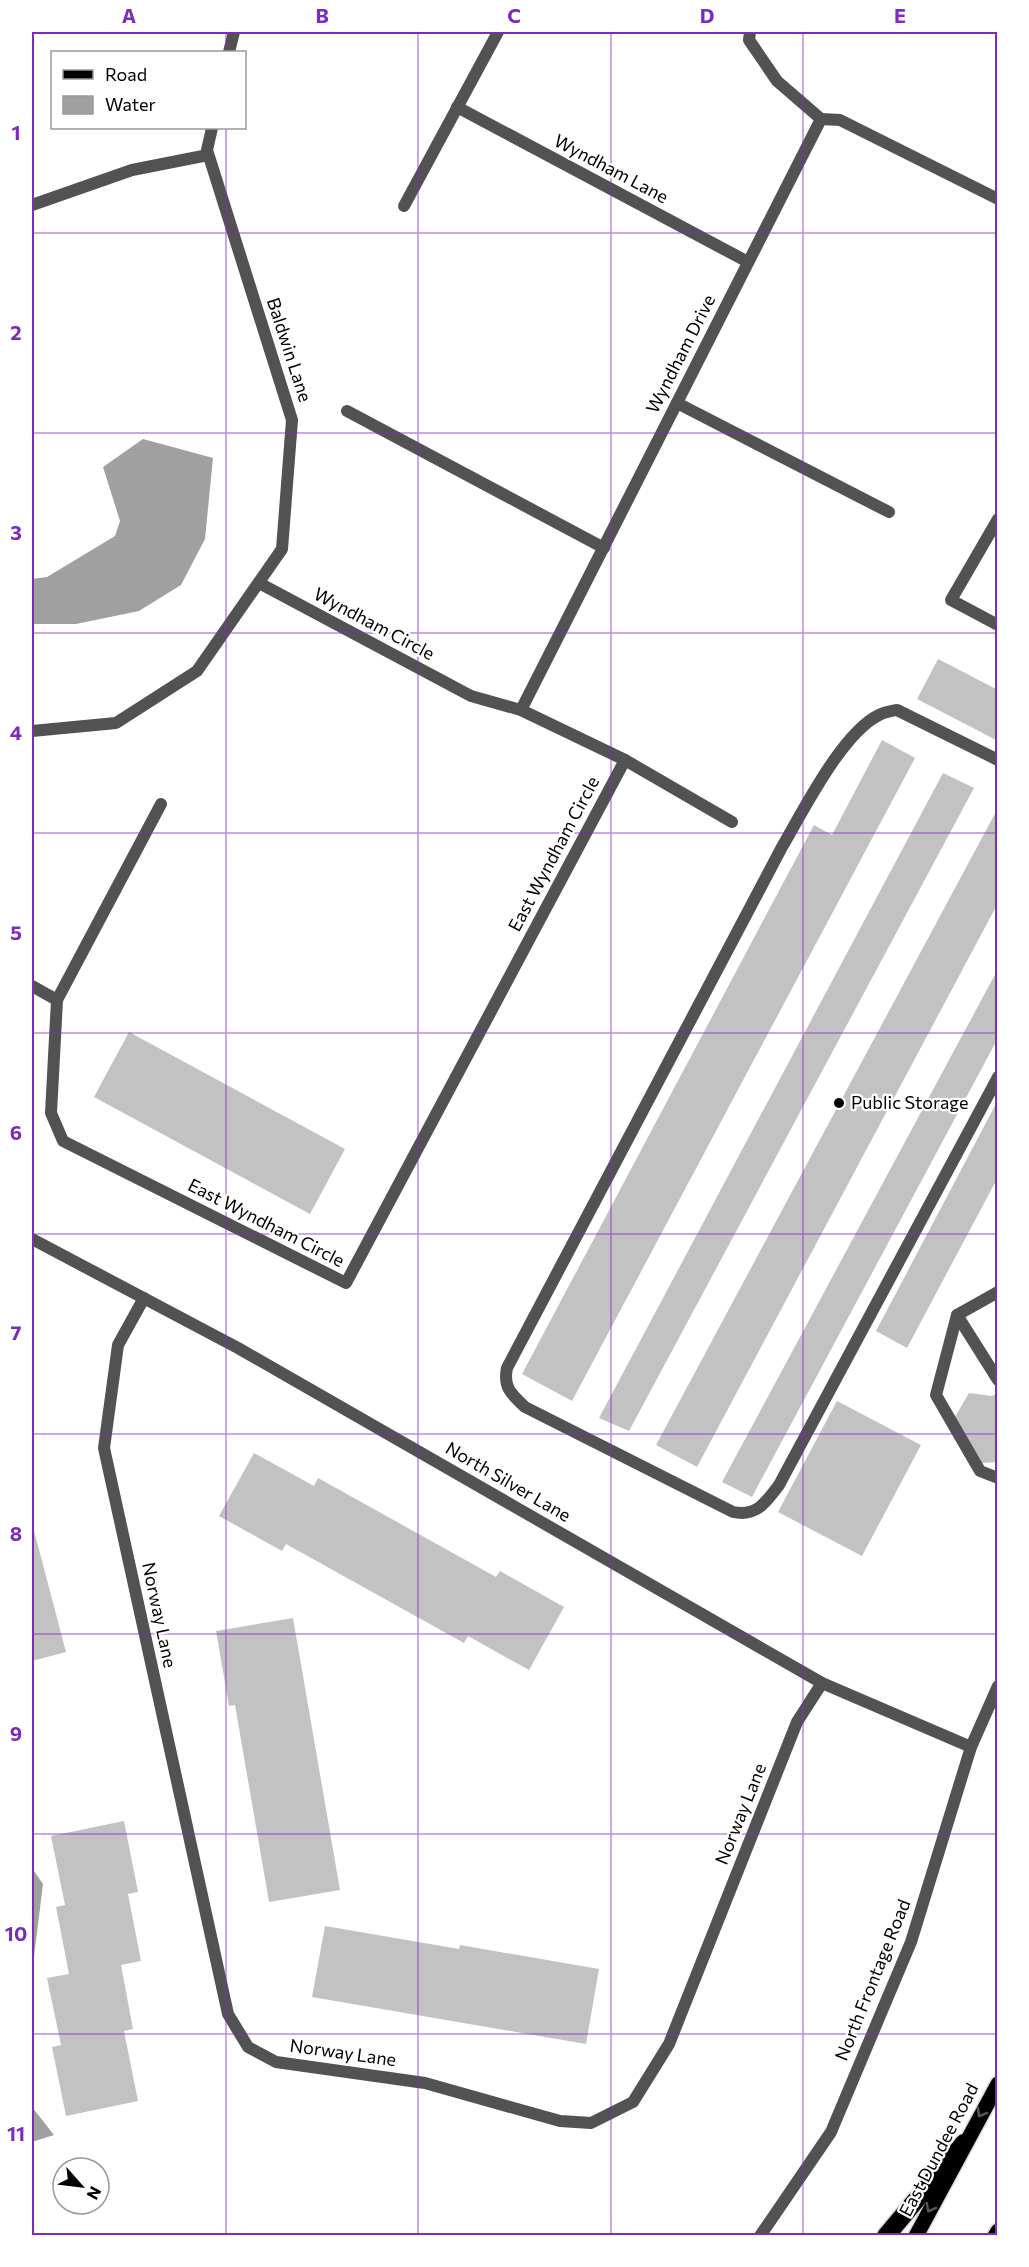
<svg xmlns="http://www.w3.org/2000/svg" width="1029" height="2267" viewBox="0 0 1029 2267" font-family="Commissioner,sans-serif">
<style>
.water{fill:#a0a0a0}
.building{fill:#c2c2c2}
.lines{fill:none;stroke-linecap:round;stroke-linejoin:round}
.primary-casing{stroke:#dbdbdb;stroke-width:18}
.motorway-casing{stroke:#dbdbdb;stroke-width:21}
.service{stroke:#525252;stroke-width:12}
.minor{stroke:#525252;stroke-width:12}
.tertiary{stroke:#525252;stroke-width:12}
.primary{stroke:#000;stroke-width:15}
.motorway{stroke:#000;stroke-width:18}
.oneway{stroke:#595959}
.grid{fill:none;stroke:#7b2cbf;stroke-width:1.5;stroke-opacity:0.55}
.poi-dot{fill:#000;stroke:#fff;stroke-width:2}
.labels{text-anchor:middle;stroke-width:4.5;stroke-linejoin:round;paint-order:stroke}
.street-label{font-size:18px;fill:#000;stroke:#fff}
.poi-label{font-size:18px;fill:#000;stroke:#fff;text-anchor:start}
.neatline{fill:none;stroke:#7b2cbf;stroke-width:2}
.grid-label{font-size:20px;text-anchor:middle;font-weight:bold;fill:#7b2cbf}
</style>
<rect width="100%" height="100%" fill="#fff"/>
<g class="water">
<path d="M143,439L213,458L205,539L181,585L139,611L76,624H32V579L47,577L115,536L120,521L103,467Z"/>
<path d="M32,1868L43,1884L32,1973Z"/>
<path d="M32,2107L54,2135L32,2142Z"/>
</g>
<g class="building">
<path d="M938,659L998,690V741L917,699Z"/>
<path d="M882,740L915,758L572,1401L522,1374L814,825L832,835Z"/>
<path d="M943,773L974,788L629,1431L599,1418Z"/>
<path d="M998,808V903L697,1467L656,1445Z"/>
<path d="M998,969V1038L752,1497L722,1482Z"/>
<path d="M129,1032L345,1149L310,1214L94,1097Z"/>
<path d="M998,1100V1177L907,1348L876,1331Z"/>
<path d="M969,1393L992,1396L998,1393V1462L981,1463L955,1417Z"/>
<path d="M837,1401L921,1445L862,1556L778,1512Z"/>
<path d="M254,1453L314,1486L318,1478L496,1577L500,1571L564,1607L529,1670L468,1636L464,1643L286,1544L282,1551L219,1516Z"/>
<path d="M32,1523L66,1652L32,1661Z"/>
<path d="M293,1618L340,1890L269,1902L235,1705L229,1706L216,1631Z"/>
<path d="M124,1821L138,1892L128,1894L141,1961L121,1965L133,2029L124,2031L138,2101L66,2116L52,2047L61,2045L47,1978L69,1974L56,1907L65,1905L51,1836Z"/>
<path d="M325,1926L459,1949L460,1945L599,1969L586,2044L312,1997Z"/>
</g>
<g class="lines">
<defs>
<g id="primary">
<path d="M916,2236L998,2084"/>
<path d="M995,2236L998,2231"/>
</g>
<path id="motorway" d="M886,2236L964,2143"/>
</defs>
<use href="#primary" class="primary-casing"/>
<use href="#motorway" class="motorway-casing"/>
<g class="service">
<path d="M821,119L840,120L998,199"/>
<path d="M32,205L132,170L208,155"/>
<path d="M677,403L889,512"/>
<path d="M347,411L604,548"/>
<path d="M998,519L951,600L998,625"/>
<path d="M998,760L897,710C891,711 884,712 879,715C842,733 803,811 782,847L507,1368C503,1387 511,1394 525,1407L733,1512C757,1517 766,1502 779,1485L998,1077"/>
<path d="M998,1292L957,1315L936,1395L980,1471L998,1478"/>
<path d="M957,1315L998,1380"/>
</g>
<g class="minor">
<path d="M229,52L234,32"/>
<path d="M457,107L748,262"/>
<path d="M404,206L498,32"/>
<path d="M259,583L471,696L521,710L625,760L732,822"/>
<path d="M521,710L821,119L777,81L749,40L750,32"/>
<path d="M32,731L116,723L197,671L282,549L292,420L207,150L212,128"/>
<path d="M161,804L57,1000L51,1113L63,1141L346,1283L625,760"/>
<path d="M32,986L57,1000"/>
<path d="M32,1239L238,1348L822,1683L971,1747"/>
<path d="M144,1298L118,1345L104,1448L228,2014L248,2047L276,2062L425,2083L560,2121L591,2123L633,2102L669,2044L797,1722L822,1683"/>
</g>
<path class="tertiary" d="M760,2236L831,2132L911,1942L971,1747L998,1686"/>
<use href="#primary" class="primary"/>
<use href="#motorway" class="motorway"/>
</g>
<defs><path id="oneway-chevron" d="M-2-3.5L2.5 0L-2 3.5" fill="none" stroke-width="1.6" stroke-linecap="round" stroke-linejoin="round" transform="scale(1.5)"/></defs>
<g class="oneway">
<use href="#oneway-chevron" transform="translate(981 2113) rotate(119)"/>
<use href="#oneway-chevron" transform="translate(930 2208) rotate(118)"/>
</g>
<path class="grid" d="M226,32V52M418,32V2236M611,32V2236M803,32V2236M226,128V2236M32,233H998M32,433H998M32,633H998M32,833H998M32,1033H998M32,1234H998M32,1434H998M32,1634H998M32,1834H998M32,2034H998"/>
<circle class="poi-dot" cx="839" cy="1103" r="6"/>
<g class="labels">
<g class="street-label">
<text transform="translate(611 169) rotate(28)" y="6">Wyndham Lane</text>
<text transform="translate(289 350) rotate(72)" y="6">Baldwin Lane</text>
<text transform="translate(681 354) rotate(-63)" y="6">Wyndham Drive</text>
<text transform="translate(374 624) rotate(28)" y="6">Wyndham Circle</text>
<text transform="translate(554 854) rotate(-62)" y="6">East Wyndham Circle</text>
<text transform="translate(266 1223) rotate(27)" y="6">East Wyndham Circle</text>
<text transform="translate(508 1482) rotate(30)" y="6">North Silver Lane</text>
<text transform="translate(159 1615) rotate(78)" y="6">Norway Lane</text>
<text transform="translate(741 1814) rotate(-68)" y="6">Norway Lane</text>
<text transform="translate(873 1980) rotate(-68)" y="6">North Frontage Road</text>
<text transform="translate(343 2053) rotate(8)" y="6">Norway Lane</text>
<text transform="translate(939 2150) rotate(-62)" y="6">East Dundee Road</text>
</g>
<g class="poi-label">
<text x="851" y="1109">Public Storage</text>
</g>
</g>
<rect width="1029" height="2267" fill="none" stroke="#ffffff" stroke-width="66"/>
<rect x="51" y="51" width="195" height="78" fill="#ffffff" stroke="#999999" stroke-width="1.5"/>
<rect x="63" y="70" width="30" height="9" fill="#000000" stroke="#999999" stroke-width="1.5"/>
<text x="105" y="81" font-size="18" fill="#000000">Road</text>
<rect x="63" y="96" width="30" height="18" fill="#a0a0a0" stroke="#999999" stroke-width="1.5"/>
<text x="105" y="111" font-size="18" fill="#000000">Water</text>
<g transform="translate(81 2186) rotate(118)"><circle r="28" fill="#ffffff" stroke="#999999" stroke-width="1.5"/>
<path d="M0-4.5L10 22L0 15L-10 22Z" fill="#000000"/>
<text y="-9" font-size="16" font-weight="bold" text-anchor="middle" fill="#000000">N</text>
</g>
<rect x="33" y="33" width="963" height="2201" class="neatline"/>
<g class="grid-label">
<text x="129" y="23">A</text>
<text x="322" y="23">B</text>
<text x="514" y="23">C</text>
<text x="707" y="23">D</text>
<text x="900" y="23">E</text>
<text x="16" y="140">1</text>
<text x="16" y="340">2</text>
<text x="16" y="540">3</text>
<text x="16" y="740">4</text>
<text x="16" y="940">5</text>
<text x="16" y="1140">6</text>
<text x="16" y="1340">7</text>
<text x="16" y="1541">8</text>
<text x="16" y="1741">9</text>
<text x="16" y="1941">10</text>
<text x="16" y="2141">11</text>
</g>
</svg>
